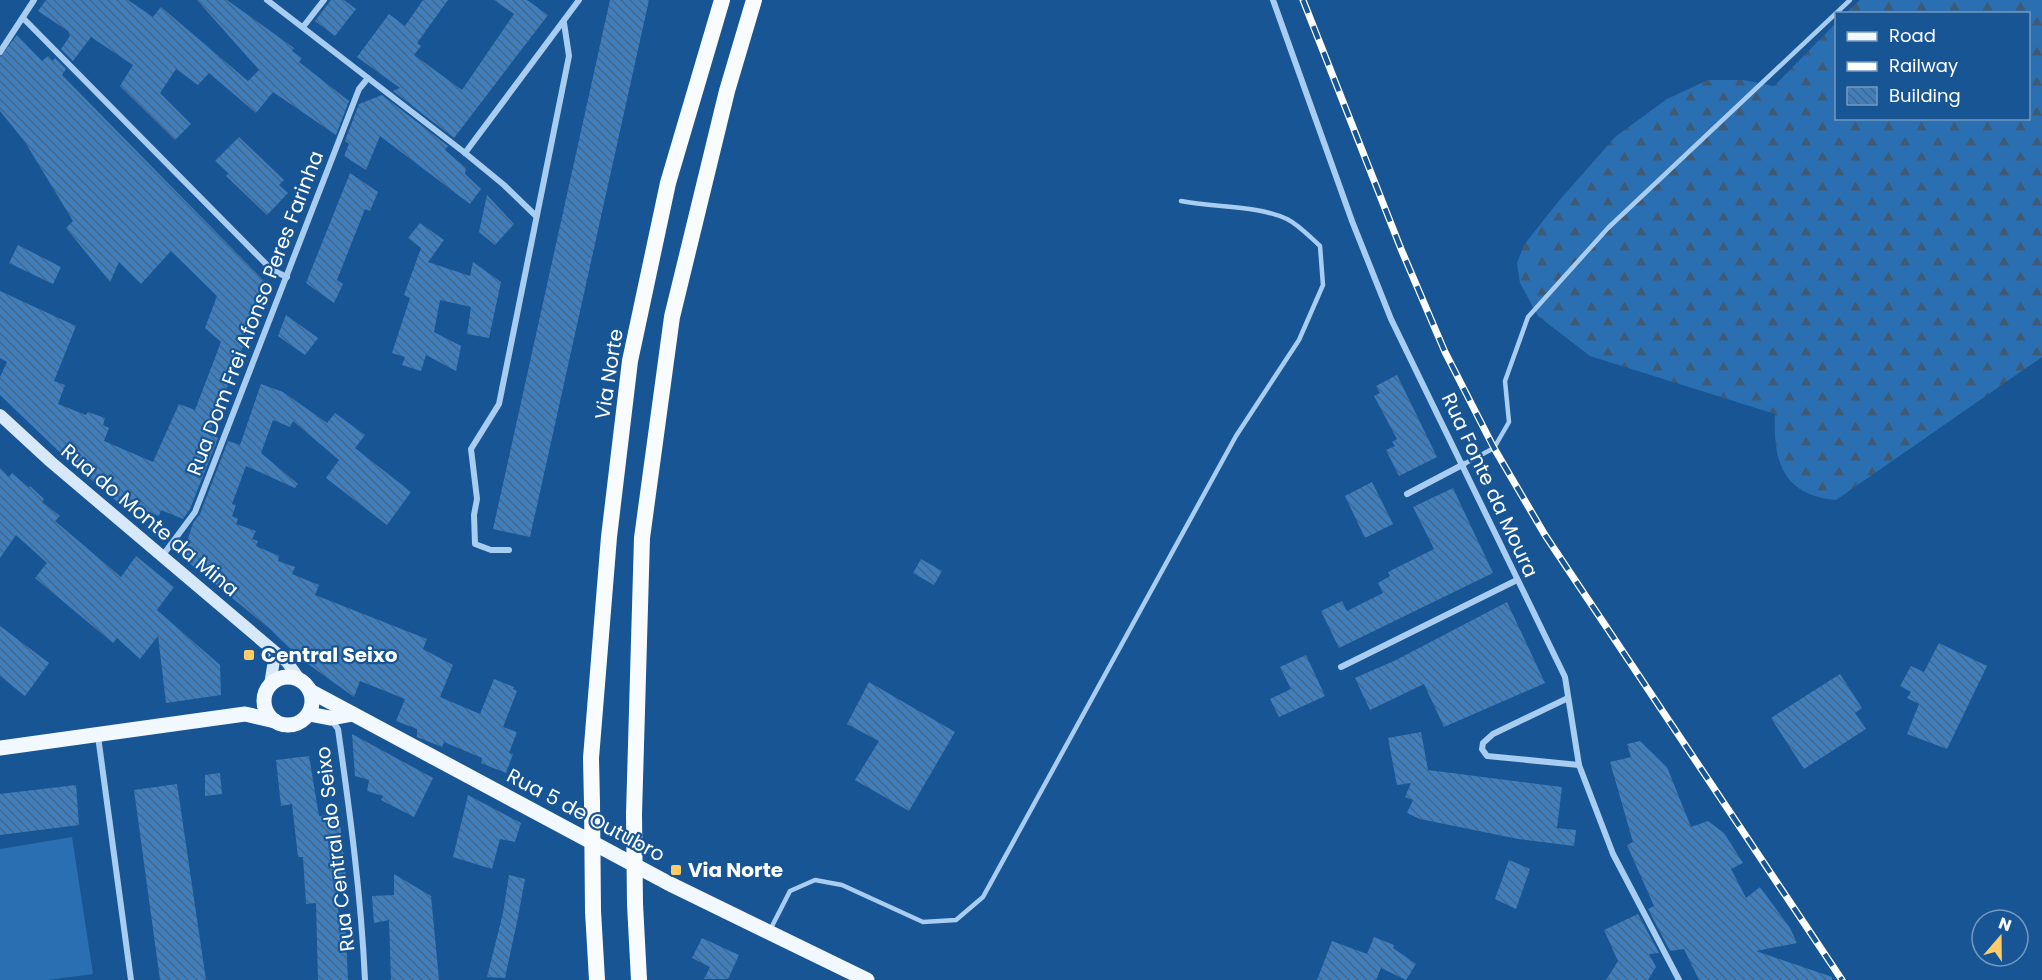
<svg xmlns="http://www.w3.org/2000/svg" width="2042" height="980" viewBox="0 0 2042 980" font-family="Poppins,sans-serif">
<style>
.grass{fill:#2b6fb3}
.forest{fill:url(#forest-firs)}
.building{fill:url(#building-back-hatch)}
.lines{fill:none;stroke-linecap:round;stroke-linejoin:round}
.service{stroke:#a8cdf1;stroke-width:4.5}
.minor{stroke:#a8cdf1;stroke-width:6}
.secondary{stroke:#d7e8fb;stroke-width:12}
.primary{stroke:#f2f8ff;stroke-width:15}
.trunk{stroke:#f8fcff;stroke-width:16}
.rail-casing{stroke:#fff;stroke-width:7}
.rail{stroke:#175595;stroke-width:4.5;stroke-dasharray:14;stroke-linecap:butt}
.trunk-bridge{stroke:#f8fcff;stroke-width:16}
.poi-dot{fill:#ffcc68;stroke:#175595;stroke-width:2}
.labels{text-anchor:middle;stroke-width:4.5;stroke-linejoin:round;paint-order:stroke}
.street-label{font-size:20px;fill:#fff;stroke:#175595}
.poi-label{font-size:20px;font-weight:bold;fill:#fff;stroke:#175595;text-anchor:start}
</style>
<defs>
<pattern id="forest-firs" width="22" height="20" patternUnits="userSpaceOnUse" patternTransform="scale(1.5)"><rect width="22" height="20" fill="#2b6fb3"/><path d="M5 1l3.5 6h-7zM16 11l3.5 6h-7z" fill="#3f5a75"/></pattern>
<pattern id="building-back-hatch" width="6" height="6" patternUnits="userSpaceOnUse" patternTransform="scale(1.5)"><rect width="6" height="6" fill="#407ebc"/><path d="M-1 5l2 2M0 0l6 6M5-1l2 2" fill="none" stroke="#45688a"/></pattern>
</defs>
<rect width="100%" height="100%" fill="#175595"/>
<path class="grass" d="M72,837L93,974L48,980H0V849Z"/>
<path class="forest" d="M1860,0H2042V357L1836,500C1783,495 1773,462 1775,414L1590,356L1538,316L1520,283L1517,263L1524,245L1558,202L1615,137L1667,99L1708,80H1743L1774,86L1836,23V118H2028V14L1846,13Z"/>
<g class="building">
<path d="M46,0H128L153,17L161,7L248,81L259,70L197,0H227L294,48L292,51L302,58L299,62L349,101L336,135L273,92L256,113L209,73L198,85L176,69L160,93L191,124L175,140L120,86L133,65L91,37L73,61L61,49L70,36L68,31L38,11Z"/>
<path d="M331,0H344L356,9L335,36L315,21Z"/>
<path d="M423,0H448L417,43L421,46L414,55L462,90L514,14L494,0H527L548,15L454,138L393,91L400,88L357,57L389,14L405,26Z"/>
<path d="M610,0H649L530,537L493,529Z"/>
<path d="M17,35L42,61L48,56L53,61L55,58L66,69L62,75L267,284L209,434L218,438L190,509L183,519L161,510L159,516L129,504L127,510L68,460L0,395V377L7,362L0,358V291L76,326L54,381L65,385L58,404L86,415L88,412L105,418L103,425L109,428L104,441L153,462L179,404L195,410L221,342L205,328L217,296L171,251L141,284L119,262L110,282L66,228L73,221L25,142L0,111V57Z"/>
<path d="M382,95L448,146L445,150L466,168L465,174L481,189L470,204L380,136L366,170L344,156L349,144L345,141L359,104Z"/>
<path d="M239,137L284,180L279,185L288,193L267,215L226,176L228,173L215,161Z"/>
<path d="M350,173L378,192L370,211L365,209L337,280L343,284L334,303L306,283Z"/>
<path d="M487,195L514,224L495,245L479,232Z"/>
<path d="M420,223L444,240L428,262L470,276L473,262L501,282L489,338L467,334L471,307L440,300L434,332L461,346L456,371L426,355L421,371L402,365L405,357L392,353L410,298L404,295L421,248L408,238Z"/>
<path d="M18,245L61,267L53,284L9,263Z"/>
<path d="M286,315L318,338L305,355L278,336Z"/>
<path d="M1397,375L1437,457L1399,476L1386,450L1395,446L1392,442L1397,439L1374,396L1380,393L1376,386Z"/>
<path d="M261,384L283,392L327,423L335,413L365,435L355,448L411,492L387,525L326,478L339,460L293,421L290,427L273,420L261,453L298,484L295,488L246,466L232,504L236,505L232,516L238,519L236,524L256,531L252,539L258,541L256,546L279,556L278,561L295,567L292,574L319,585L315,595L427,639L423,649L453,665L440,697L480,714L494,679L514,687L513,689L517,691L503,727L517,732L509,753L513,754L506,773L481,763L482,758L444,742L442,747L417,737V729L396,721L405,699L360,681L354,697L301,659L270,629L182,557L193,523L200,514L228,441L240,445Z"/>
<path d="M0,468L9,477L12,473L29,488L30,486L44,499L42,502L60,516L55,521L121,577L136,556L174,587L157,610L220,665L221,695L166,703L158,636L140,659L117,638L113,643L35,578L47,563L16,535L0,558Z"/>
<path d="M1372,482L1393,524L1365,538L1345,496Z"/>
<path d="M1453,488L1493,573L1339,648L1321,611L1342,601L1347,611L1383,593L1378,583L1390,576L1388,572L1434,549L1413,507Z"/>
<path d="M921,559L942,571L934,585L913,573Z"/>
<path d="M1507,602L1545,683L1444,727L1424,684L1370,710L1355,678L1396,660Z"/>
<path d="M0,626L49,663L25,696L0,676Z"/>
<path d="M1939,643L1987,666L1947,749L1907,734L1919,704L1907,698L1911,692L1900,686L1911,666L1924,672Z"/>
<path d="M1306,655L1325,696L1279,717L1270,699L1291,689L1280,667Z"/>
<path d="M1840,674L1862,708L1855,713L1866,729L1804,769L1771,718Z"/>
<path d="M869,682L955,732L909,811L855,780L879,741L847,724Z"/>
<path d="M1421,732L1428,770L1562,787L1557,828L1576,830L1574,846L1518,839L1420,819L1407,813L1413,800L1405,797L1411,783L1397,785L1388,738Z"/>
<path d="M352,734L433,778L414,817L381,800L383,796L367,791L369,780L355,776Z"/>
<path d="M1640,741L1667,767L1691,827L1708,821L1724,833L1743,863L1731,869L1746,898L1760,887L1790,928L1797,943L1756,951L1832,977V980H1699L1684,949L1670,951L1648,909L1654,906L1627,845L1633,842L1610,762L1631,757L1627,744Z"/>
<path d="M309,756L319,816L339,814L347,886L336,887L339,919H345L348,980H318L316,903L306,904L303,857H298L292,804L281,806L276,760Z"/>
<path d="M220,773L222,794L205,796V775Z"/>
<path d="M177,784L206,980H160L134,790Z"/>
<path d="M76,785L79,825L0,835V794Z"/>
<path d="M468,795L521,823L515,842L500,839L492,869L453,857Z"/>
<path d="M1509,860L1530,869L1516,909L1495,899Z"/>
<path d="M394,874L431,896L439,980H391L389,920L374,923L372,896L394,895Z"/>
<path d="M509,875L525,879L518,917L505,978L487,977L503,913Z"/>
<path d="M1638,914L1659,953L1649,954L1656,967L1648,980H1606L1618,961L1604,930Z"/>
<path d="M1374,937L1394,945L1393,948L1416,964L1406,980L1381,968L1376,980H1317L1332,941L1367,954Z"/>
<path d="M702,938L739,955L728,979H704L710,967L692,958Z"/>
</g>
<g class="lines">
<g class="service">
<path d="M1464,464L1494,448L1509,422L1505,381L1528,317L1608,228L1850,0"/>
<path d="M770,930L790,891L815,880L842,885L923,922L956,920L983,897L1236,436L1299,340L1323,285L1320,246C1310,237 1299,225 1287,219C1257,205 1215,208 1181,201"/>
</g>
<g class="minor">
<path d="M267,0L465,153L504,185L536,216"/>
<path d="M1273,0L1352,221L1391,319L1565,677L1579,765L1613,854L1679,980"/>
<path d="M23,18L272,270L287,277"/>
<path d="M303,27L324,0"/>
<path d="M0,52L34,0"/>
<path d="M465,153L579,0"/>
<path d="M1407,494L1464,464"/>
<path d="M509,550H491L475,544L474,515L477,499L471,449L499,404L569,56L564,23"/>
<path d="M163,555L195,512L359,89L368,78"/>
<path d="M1341,667L1517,580"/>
<path d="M1568,698L1493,734L1483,743L1482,749L1487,756L1579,765"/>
<path d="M330,718L338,729C350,813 361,895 365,980"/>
<path d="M98,736L131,980"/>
</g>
<g class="secondary">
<path d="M0,415L51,462L287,662L300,680"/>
<path d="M270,685L275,654"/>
</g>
<g class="primary">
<circle cx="288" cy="701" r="24"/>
<path d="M310,691L668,883L867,980"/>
<path d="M309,714L330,718L352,714"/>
<path d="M0,748L245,714L275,721"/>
</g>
<g class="trunk">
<path d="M592,803L591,758L609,537L630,361L668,183L722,0"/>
<path d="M634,814L642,538L672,317L727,91L754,0"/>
<path d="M635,904L639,980"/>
<path d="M593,911L597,980"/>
</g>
<defs>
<path id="rail" d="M1303,0L1401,249L1445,352L1494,448L1545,535L1842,980"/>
</defs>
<use href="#rail" class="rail-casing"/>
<use href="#rail" class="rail"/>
<g class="trunk-bridge">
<path d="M592,803L593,911"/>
<path d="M634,814L635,904"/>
</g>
</g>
<g class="poi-dot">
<rect x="243" y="649" width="12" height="12" rx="3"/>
<rect x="670" y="864" width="12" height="12" rx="3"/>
</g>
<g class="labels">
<g class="street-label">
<text transform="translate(255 313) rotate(-69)" y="7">Rua Dom Frei Afonso Peres Farinha</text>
<text transform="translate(609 374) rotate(-81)" y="7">Via Norte</text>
<text transform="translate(1490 485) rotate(65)" y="7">Rua Fonte da Moura</text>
<text transform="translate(150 520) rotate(40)" y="7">Rua do Monte da Mina</text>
<text transform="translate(586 815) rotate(28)" y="7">Rua 5 de Outubro</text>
<text transform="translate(335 849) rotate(-97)" y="7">Rua Central do Seixo</text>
</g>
<g class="poi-label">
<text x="261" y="662">Central Seixo</text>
<text x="688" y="877">Via Norte</text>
</g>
</g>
<rect x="1835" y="12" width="195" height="108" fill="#175595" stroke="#7499bf" stroke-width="1.5"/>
<rect x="1847" y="32" width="30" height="9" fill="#f2f8ff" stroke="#7499bf" stroke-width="1.5"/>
<text x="1889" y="42" font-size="18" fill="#ffffff">Road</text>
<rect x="1847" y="62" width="30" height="9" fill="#ffffff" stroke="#7499bf" stroke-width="1.5"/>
<text x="1889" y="72" font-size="18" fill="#ffffff">Railway</text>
<rect x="1847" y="87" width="30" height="18" fill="url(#building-back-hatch)" stroke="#7499bf" stroke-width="1.5"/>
<text x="1889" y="102" font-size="18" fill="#ffffff">Building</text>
<g transform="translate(2000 938) rotate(20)"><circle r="28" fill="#175595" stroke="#7499bf" stroke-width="1.5"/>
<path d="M0-4.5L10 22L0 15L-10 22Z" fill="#ffcc68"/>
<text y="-9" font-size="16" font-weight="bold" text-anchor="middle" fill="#ffffff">N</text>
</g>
</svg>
